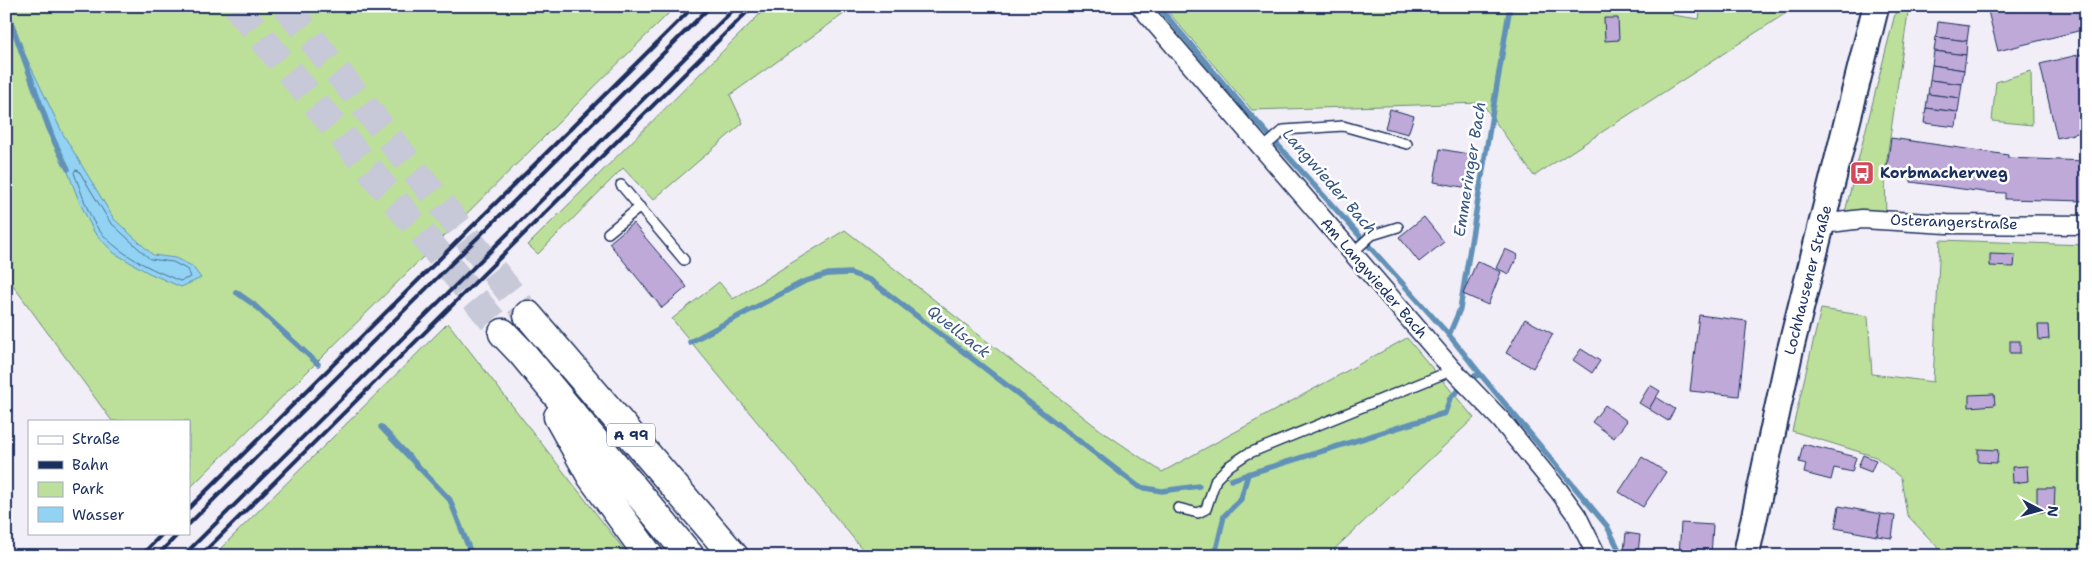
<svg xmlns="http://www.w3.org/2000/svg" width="2092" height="562" viewBox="0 0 2092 562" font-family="'Shantell Sans',sans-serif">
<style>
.green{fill:#bce09a;stroke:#6c887c}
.water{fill:#92d2f3;stroke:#6291b7}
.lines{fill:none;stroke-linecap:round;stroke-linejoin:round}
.shore{stroke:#4b709a;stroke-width:1}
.stream{stroke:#6291b7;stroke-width:5.5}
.building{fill:#bea9d8;stroke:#1b2f5e}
.highway-tunnel{stroke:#c7c8d8;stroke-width:28;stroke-dasharray:28 14;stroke-linecap:butt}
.lane-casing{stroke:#1b2f5e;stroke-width:12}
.street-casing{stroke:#1b2f5e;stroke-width:21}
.secondary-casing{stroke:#1b2f5e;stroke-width:29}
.highway-casing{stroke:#1b2f5e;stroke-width:31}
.lane{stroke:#fff;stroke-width:9}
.street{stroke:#fff;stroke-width:18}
.secondary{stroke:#fff;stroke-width:25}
.highway{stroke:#fff;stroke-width:28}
.rail{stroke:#1b2f5e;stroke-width:4}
.labels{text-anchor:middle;stroke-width:5;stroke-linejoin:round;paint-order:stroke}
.shield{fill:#fff;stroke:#5f6d8e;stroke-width:1}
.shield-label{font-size:14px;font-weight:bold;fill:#1b2f5e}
.poi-label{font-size:15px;font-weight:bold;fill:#1b2f5e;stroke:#fff;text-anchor:start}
.street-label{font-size:15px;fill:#1b2f5e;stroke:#fff}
.water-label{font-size:16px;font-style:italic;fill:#395883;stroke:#fff}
</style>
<rect width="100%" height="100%" fill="#f2eef7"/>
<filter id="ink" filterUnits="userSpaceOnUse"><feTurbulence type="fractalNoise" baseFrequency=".02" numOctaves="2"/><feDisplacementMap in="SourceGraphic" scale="10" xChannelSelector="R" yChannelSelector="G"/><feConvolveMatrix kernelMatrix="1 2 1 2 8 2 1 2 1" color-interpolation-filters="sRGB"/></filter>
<g filter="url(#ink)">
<g class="green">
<path d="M6,6H676L189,489V421H112L12,284L6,272Z"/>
<path d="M768,6H855L730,95L743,123L653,200L623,168L538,254L528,245Z"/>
<path d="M1163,6H1674L1672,15L1699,19L1701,6H1797L1534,176L1482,103L1252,110Z"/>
<path d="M1897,6H1909L1885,172L1886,218L1844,216Z"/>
<path d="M2031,71L2032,125L1992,121L1996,82Z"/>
<path d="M845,230L1099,429L1162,472L1407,338L1474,418L1327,556H868L672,319L719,282L733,299Z"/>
<path d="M1940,240L2086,245V556H1946L1907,515L1901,478L1876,457L1792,431L1821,309L1868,316L1872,374L1933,382Z"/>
<path d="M448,323L629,556H213Z"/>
</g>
<path class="water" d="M18,40L63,134L114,219L153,255L175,258L192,266L201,278L181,287L149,273L114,253L94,232L79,201Z"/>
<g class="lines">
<path class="shore" d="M76,170L79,171L110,222L150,259L173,262L188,270L191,277L180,281C151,269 119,255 99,230C88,216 81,190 74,173Z"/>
<g class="stream">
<path d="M1158,6L1241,104L1449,335L1481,375"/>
<path d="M6,8L52,137L68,169"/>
<path d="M236,292L253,304L318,364"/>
<path d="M1449,335L1460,309L1510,6"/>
<path d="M690,342L803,282L828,274L850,273L870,280L1139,487L1162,491L1199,486"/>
<path d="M381,427L450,500L472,556"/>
<path d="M1231,480L1248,474"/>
<path d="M1212,556L1217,546L1224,516L1241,499L1248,474L1445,413L1450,398L1474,376L1481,375L1607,526L1622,556"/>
</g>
</g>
<g class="building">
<path d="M2008,6H2080L2086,29L1998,51L1988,11Z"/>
<path d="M1604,18H1618L1619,40L1605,41Z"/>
<path d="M1938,22L1969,26L1967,41L1936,37Z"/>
<path d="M1936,37L1967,41L1966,55L1934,51Z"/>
<path d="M1934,51L1966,55L1964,70L1932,65Z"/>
<path d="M2086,53V131L2057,138L2040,64Z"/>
<path d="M1932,65L1964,70L1962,84L1930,80Z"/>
<path d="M1930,80L1962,84L1960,98L1928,94Z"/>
<path d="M1928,94L1960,98L1958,112L1926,108Z"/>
<path d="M1926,108L1958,112L1956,127L1924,123Z"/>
<path d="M1390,109L1414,116L1408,134L1385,128Z"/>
<path d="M1891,138L2008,155V158L2086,161V201L2005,199V193L1984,192L1911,182V178L1886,174Z"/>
<path d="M1440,149L1474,155L1468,188L1434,182Z"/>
<path d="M1424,217L1444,242L1419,262L1399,237Z"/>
<path d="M633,223L687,287L662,308L609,243Z"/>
<path d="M1505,249L1518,255L1509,274L1496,268Z"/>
<path d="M1990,254L2015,255L2014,267L1990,266Z"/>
<path d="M1477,261L1501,272L1488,305L1463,294Z"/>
<path d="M1699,315L1747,321L1739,396L1690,391Z"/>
<path d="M1525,319L1553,334L1533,368L1506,353Z"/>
<path d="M2038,325H2048L2049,339L2039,340Z"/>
<rect x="2010" y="341" width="10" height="12"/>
<path d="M1581,349L1600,361L1592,373L1573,360Z"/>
<path d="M1650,385L1660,391L1649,409L1639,403Z"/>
<path d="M1994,394L1995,405L1969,407V395Z"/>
<path d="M1656,397L1675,409L1668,421L1649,409Z"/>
<path d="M1605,405L1627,421L1614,438L1592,422Z"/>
<path d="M1803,444L1856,457L1852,472L1834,468L1831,480L1804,473L1806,464L1799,462Z"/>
<path d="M1978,449L1998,450L1997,463L1978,462Z"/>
<path d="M1863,455L1876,460L1871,472L1858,467Z"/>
<path d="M1642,457L1666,472L1643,507L1619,492Z"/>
<path d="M2027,466L2028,481L2013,483L2012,467Z"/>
<path d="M2037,488H2055L2054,512H2037Z"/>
<path d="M1839,506L1881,514L1877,536L1835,528Z"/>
<path d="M1881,514L1895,516L1892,538L1877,536Z"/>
<path d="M1681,523L1713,525L1711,556H1679Z"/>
<path d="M1626,533L1640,535L1638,553L1624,551Z"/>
</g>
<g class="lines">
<g class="highway-tunnel">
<path d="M236,6L503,333"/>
<path d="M286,6L528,315"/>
</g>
<defs>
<g id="lane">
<path d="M1262,149L1284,130L1343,126L1407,144"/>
<path d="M621,185L684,260"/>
<path d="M608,233L640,207"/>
<path d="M1352,253L1372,235L1398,227"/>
<path d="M1178,508L1198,513L1206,509L1216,479L1229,466L1247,454L1453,370"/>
</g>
<g id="street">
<path d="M1140,6L1453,370L1501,420L1559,491L1577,516L1597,556"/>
<path d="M1822,224L1862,219L1947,224L2086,225"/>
</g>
<path id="secondary" d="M1746,556L1790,351L1876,6"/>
<g id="highway">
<path d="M528,315L734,556"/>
<path d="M503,333L522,353L690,556"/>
<path d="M558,417L591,476L649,556"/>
</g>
</defs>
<use href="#lane" class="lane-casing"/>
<use href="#street" class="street-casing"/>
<use href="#secondary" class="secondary-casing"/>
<use href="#highway" class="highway-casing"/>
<use href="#lane" class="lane"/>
<use href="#street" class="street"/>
<use href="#secondary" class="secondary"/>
<use href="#highway" class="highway"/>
<g class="rail">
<path d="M189,508L694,6"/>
<path d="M189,524L711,6"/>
<path d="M141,556L163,533"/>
<path d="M157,556L179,533"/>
<path d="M183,556L737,6"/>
<path d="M200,556L753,6"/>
</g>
</g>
</g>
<defs>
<symbol id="bus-square" viewBox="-11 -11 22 22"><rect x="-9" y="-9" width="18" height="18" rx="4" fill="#d1495b" stroke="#fff"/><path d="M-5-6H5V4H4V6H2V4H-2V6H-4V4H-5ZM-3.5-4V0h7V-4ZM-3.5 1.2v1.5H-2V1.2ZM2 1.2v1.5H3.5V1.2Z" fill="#fff"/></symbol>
</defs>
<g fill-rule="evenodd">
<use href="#bus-square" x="1848" y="159" width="28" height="28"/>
</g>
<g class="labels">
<rect class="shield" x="607" y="423.5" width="48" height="23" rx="4"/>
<g class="shield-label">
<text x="631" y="440">A 99</text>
</g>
<g class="poi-label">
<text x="1880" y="178">Korbmacherweg</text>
</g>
<g class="street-label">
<text transform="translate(1954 222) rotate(2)" y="5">Osterangerstraße</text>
<text transform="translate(1374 278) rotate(49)" y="5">Am Langwieder Bach</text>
<text transform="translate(1808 280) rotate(-76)" y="5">Lochhausener Straße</text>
</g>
<g class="water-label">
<text transform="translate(1469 169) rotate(-81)" y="6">Emmeringer Bach</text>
<text transform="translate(1330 181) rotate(49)" y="6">Langwieder Bach</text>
<text transform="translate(959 331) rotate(38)" y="6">Quellsack</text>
</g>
</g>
<rect width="2092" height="562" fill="none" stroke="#fff" stroke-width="25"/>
<rect x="12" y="12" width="2067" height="537" fill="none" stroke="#1b2f5e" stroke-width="2" filter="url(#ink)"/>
<rect x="28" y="420" width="162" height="115" fill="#ffffff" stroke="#a4acbf"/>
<rect x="38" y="436" width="25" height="8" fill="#ffffff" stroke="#a4acbf"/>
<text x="72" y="444" font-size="15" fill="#1b2f5e">Straße</text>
<rect x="38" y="461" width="25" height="8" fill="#1b2f5e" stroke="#a4acbf"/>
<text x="72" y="470" font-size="15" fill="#1b2f5e">Bahn</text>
<rect x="38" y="482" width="25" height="15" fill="#bce09a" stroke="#a4acbf"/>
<text x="72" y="494" font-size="15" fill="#1b2f5e">Park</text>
<rect x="38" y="507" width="25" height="15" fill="#92d2f3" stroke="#a4acbf"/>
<text x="72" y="520" font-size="15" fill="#1b2f5e">Wasser</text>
<g transform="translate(2040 510) rotate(96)" stroke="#ffffff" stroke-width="4" paint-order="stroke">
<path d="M0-4L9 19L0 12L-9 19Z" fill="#1b2f5e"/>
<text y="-8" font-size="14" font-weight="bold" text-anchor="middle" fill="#1b2f5e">N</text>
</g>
</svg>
